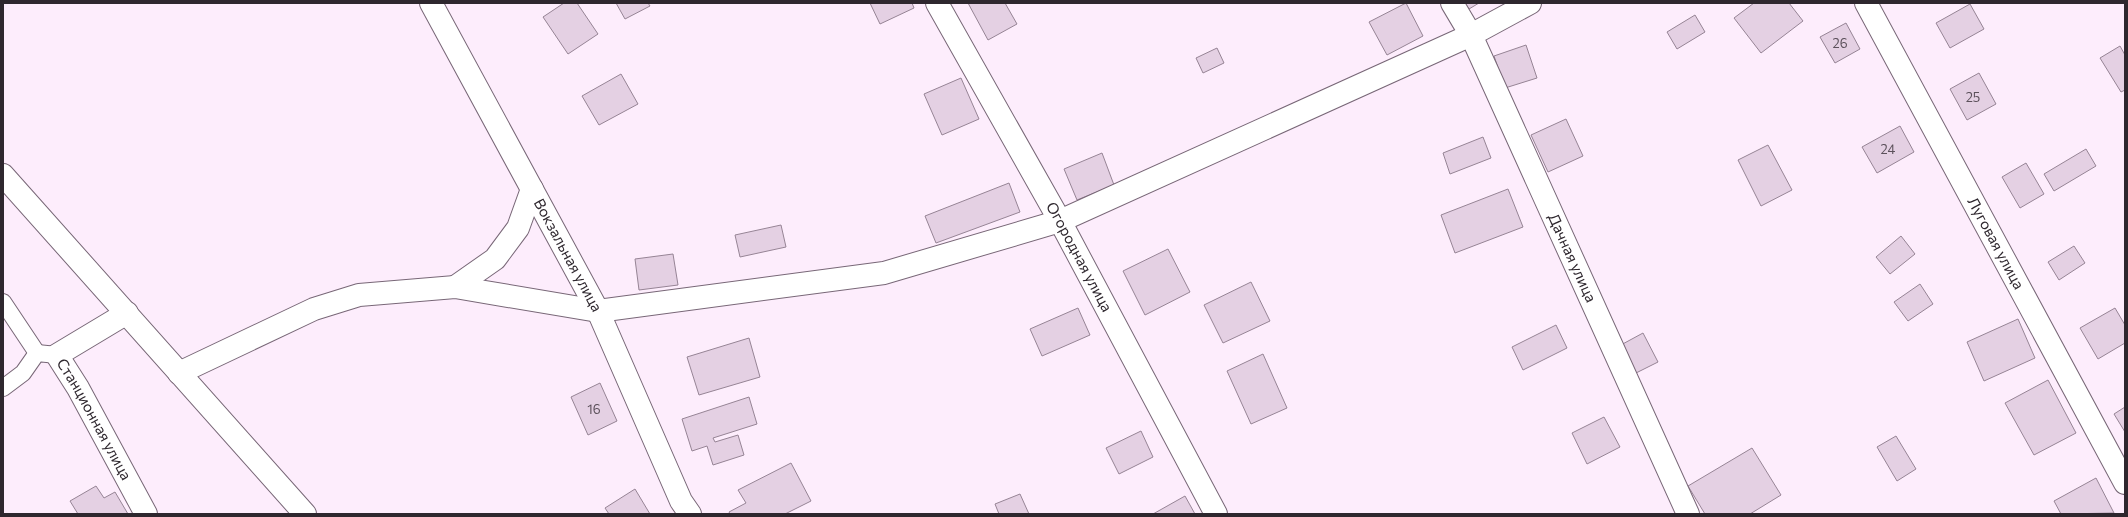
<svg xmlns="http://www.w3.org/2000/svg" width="2128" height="517" viewBox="0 0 2128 517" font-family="Commissioner,sans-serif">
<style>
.building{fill:#e4d0e3;stroke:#968495}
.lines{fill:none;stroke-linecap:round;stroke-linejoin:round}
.lane-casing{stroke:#786777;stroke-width:18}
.street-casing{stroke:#786777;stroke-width:24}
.lane{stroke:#fff;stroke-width:16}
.street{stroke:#fff;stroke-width:22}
.labels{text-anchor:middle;stroke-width:3;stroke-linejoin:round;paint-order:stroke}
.number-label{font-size:13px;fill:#5c515b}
.street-label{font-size:15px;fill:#2e272e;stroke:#fdedfc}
</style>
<rect width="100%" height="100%" fill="#fdedfc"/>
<g class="building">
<path d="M564,3H577L598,34L568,54L543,17Z"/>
<path d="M616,3H648L650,6L625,19Z"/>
<path d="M870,3H912L914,8L880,24Z"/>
<path d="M968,3H1005L1017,24L988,40Z"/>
<path d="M1406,3L1423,36L1387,55L1369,22Z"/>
<path d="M1465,3H1479L1469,9Z"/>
<path d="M1754,3H1789L1803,21L1761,53L1734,18Z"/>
<path d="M1970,4L1984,29L1950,48L1936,23Z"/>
<path d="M1695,15L1705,32L1677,49L1667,32Z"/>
<path d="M1846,23L1860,49L1835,63L1820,37Z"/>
<path d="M1526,45L1537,78L1505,88L1494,56Z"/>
<path d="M2120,46L2125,55V90L2121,92L2100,58Z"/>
<path d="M1217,48L1224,63L1203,73L1196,58Z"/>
<path d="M1979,73L1996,104L1967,120L1950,89Z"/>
<path d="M621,74L638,104L599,125L582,96Z"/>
<path d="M961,78L979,119L942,135L924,94Z"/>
<path d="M1566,119L1583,156L1548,172L1531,135Z"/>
<path d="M1900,126L1914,152L1877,173L1862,147Z"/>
<path d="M1483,137L1491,158L1450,174L1443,153Z"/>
<path d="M1768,145L1792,190L1761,206L1738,160Z"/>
<path d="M2086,149L2096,166L2054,191L2044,174Z"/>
<path d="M1102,153L1114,185L1077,200L1064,169Z"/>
<path d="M2026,163L2044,194L2020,208L2002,177Z"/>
<path d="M1009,183L1020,212L936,243L925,216Z"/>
<path d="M1508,189L1523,227L1455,253L1441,215Z"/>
<path d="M781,225L786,247L740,257L735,235Z"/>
<path d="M1901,236L1915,254L1890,274L1876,257Z"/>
<path d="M2074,246L2085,263L2059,280L2048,262Z"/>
<path d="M1168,249L1190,292L1145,315L1123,271Z"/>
<path d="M673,254L678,285L639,290L635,259Z"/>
<path d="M1251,282L1270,321L1223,343L1204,305Z"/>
<path d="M1920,284L1933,304L1908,321L1894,302Z"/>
<path d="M1078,308L1090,335L1042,356L1030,329Z"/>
<path d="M2115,308L2125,325V343L2098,359L2080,328Z"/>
<path d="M2018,319L2035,358L1984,381L1967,342Z"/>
<path d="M1556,325L1567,348L1523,370L1512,347Z"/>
<path d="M1643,333L1658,362L1634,374L1619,346Z"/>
<path d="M749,338L760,377L699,395L687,357Z"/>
<path d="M1263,354L1287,408L1251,424L1227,371Z"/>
<path d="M2048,380L2076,433L2034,455L2005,403Z"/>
<path d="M600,383L617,421L588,435L571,397Z"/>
<path d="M749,397L757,424L713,438L715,442L738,435L744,455L713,465L707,446L692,451L682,419Z"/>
<path d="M2125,407V432L2114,414Z"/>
<path d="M1604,417L1620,447L1587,464L1572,433Z"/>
<path d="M1141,431L1153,457L1119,474L1106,448Z"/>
<path d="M1896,436L1916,469L1897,481L1877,447Z"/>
<path d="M1752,448L1781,495L1750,514H1705L1688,486Z"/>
<path d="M791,463L811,501L785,514H730L729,512L746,503L738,490Z"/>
<path d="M2096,478L2114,513L2061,514L2054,501Z"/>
<path d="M96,486L104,498L115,492L128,514H78L70,501Z"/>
<path d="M635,489L650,514H609L605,508Z"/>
<path d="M1020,494L1029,514H999L995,504Z"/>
<path d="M1185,496L1195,514H1153Z"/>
</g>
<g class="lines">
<defs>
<g id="lane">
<path d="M3,302L37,353"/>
<path d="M3,388L23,373L37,353L57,355"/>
</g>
<g id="street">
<path id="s1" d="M431,3L598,311L681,501L690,514"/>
<path id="s2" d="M937,3L1060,221L1216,514"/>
<path id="s3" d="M1452,3L1471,35L1688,514"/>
<path id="s4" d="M1866,3L2125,483"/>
<path d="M3,175L305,514"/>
<path d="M455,287L495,259L518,228L532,189"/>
<path id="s5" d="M127,313L57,355L78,388L146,514"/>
<path d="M179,373L314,309L359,295L455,287L598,311L884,273L1060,221L1471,35L1530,3"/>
</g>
</defs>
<use href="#lane" class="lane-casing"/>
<use href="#street" class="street-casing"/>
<use href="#lane" class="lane"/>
<use href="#street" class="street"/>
</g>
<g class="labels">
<g class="number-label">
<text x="1840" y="48">26</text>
<text x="1973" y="102">25</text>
<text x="1888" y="154">24</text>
<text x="594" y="414">16</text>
</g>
<g class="street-label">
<text dy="5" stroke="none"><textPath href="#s4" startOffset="273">Луговая улица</textPath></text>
<text dy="5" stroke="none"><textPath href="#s1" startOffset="287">Вокзальная улица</textPath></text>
<text dy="5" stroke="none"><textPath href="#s2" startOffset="291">Огородная улица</textPath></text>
<text dy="5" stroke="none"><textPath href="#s3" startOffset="282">Дачная улица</textPath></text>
<text dy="5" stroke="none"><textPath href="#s5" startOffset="156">Станционная улица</textPath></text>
</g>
</g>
<rect width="2128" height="517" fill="none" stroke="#2e272e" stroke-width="8"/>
</svg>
